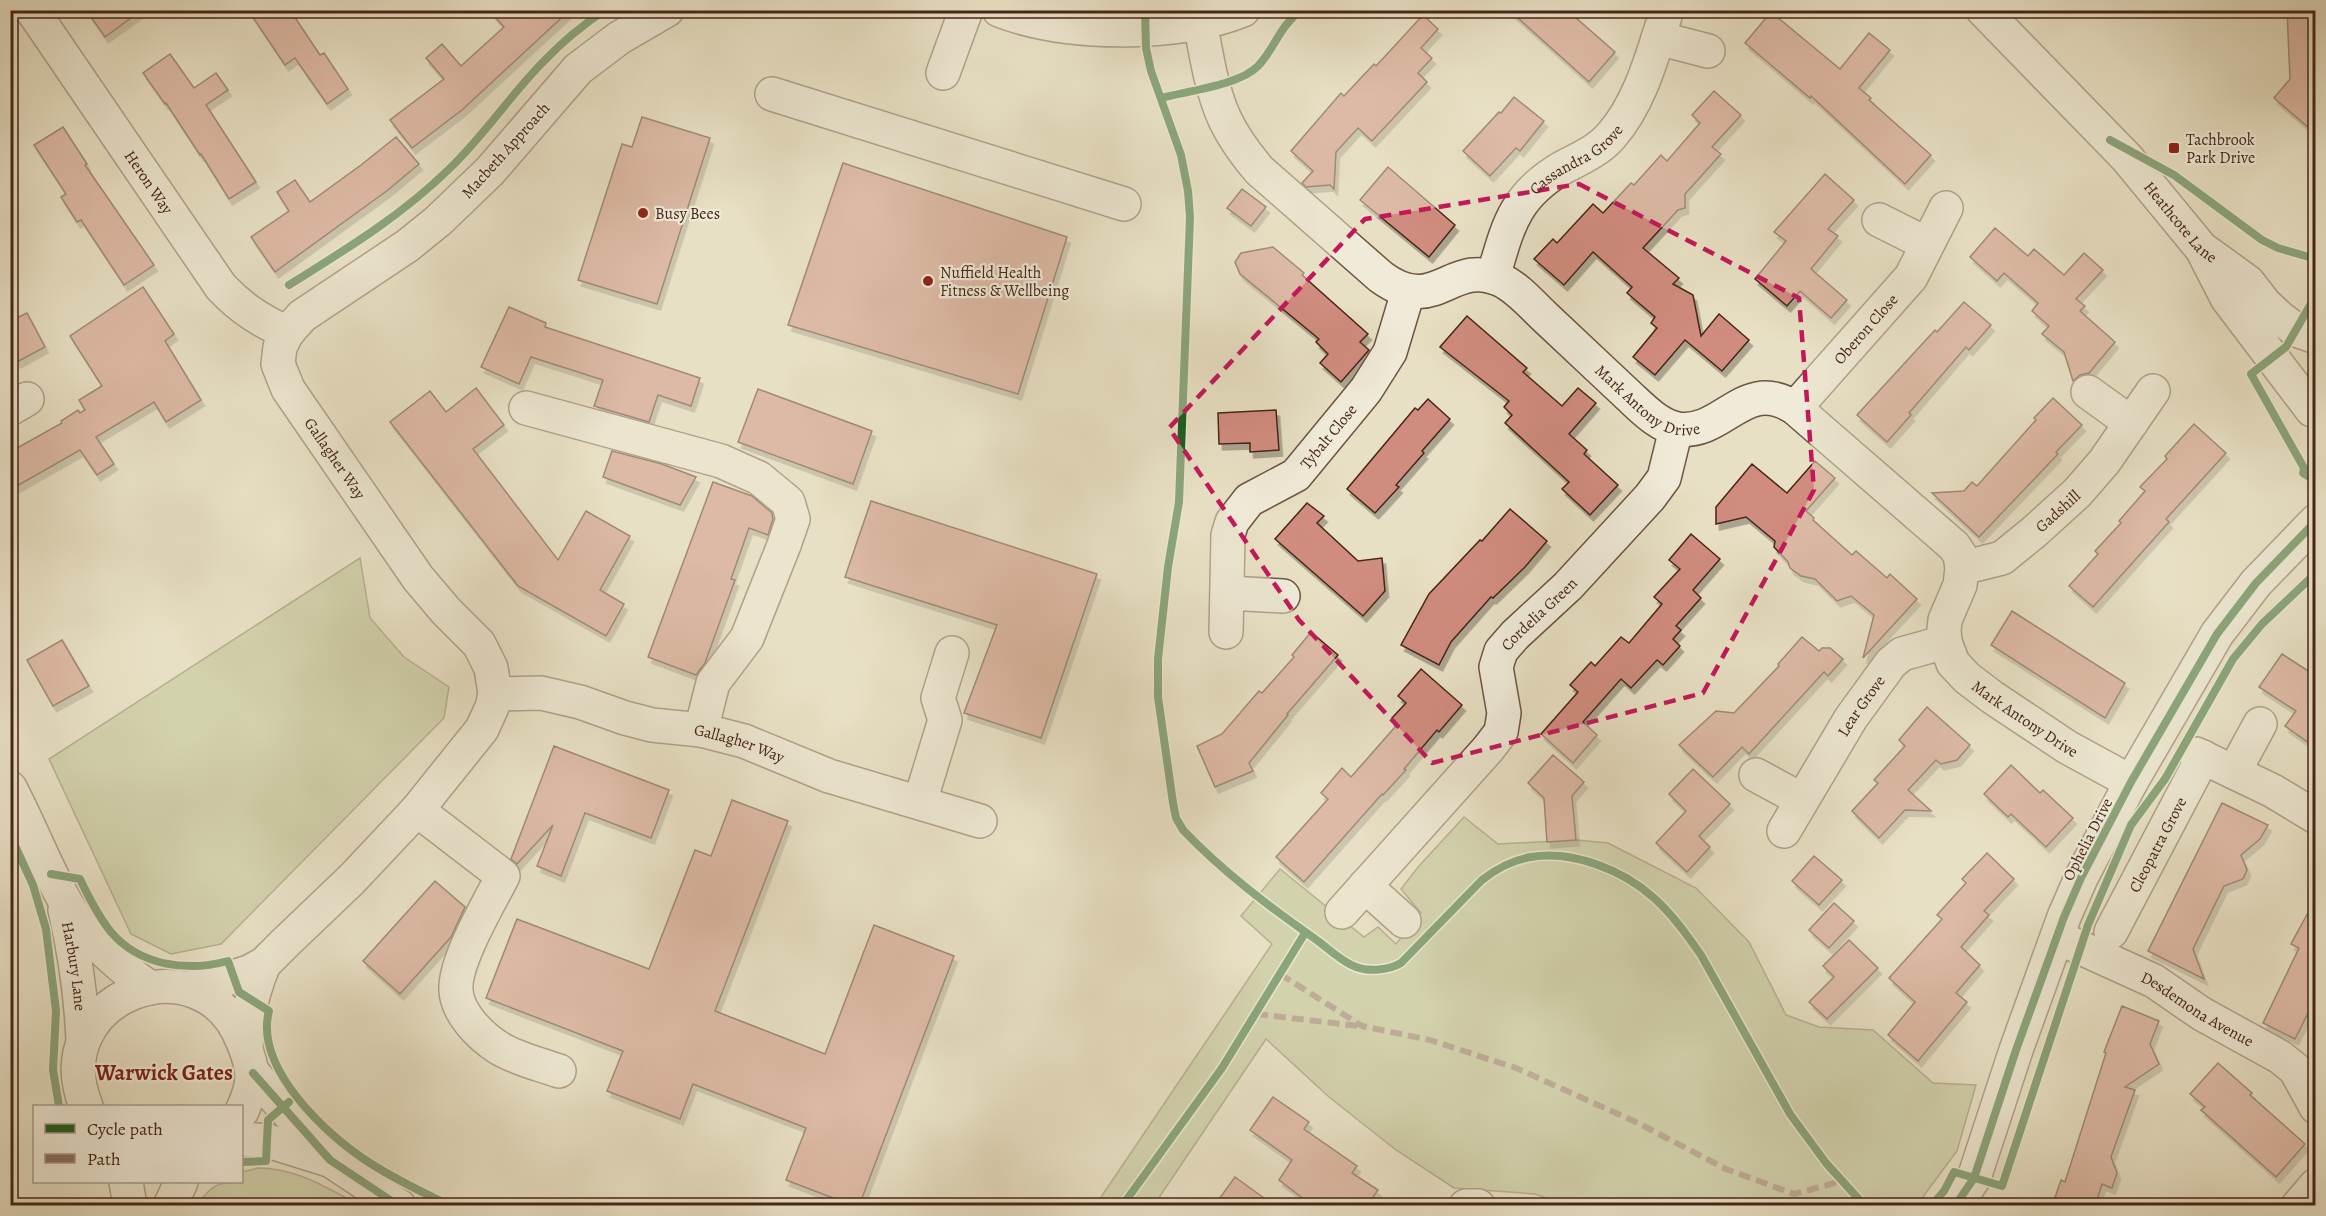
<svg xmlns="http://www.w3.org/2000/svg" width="2326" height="1216" viewBox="0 0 2326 1216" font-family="Alegreya,serif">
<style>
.green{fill:#b9c191;stroke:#807354;stroke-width:1.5}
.building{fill:#d08c7f;stroke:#462518;stroke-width:1.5;filter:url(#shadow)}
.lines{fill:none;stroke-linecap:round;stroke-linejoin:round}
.minor-casing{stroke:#6e5443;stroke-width:36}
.minor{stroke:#f0ebd9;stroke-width:33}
.quiet{stroke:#8d6e63;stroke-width:6;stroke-dasharray:12 6;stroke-linecap:butt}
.cycleway-casing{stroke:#f0ebd9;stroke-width:11}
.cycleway{stroke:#1b5e20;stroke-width:8}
.marked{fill:none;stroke:#c2185b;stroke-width:4.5;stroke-dasharray:12 8;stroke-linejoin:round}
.poi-dot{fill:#8f2418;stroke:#f0ebd9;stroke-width:2}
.labels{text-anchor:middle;stroke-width:4.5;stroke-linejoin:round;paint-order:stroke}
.poi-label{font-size:16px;fill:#462518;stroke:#f0ebd9;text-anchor:start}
.street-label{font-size:16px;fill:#462518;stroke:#f0ebd9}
.district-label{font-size:22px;font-weight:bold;fill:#7a1f14;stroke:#f0ebd9}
</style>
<defs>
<filter id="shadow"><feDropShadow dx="3.5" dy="6" stdDeviation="0" flood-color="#0004"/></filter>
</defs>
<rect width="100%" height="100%" fill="#e8e0c4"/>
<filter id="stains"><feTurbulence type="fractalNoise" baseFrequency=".00333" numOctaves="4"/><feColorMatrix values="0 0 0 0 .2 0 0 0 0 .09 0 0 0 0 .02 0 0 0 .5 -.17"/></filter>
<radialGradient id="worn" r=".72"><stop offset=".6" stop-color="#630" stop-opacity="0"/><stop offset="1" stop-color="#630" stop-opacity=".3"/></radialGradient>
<g class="green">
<path d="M360,558L370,618L404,657L449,687L444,718L221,944L171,954L131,934L49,759Z"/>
<path d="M1464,817L1498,844L1576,840L1608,843L1696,888L1749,942L1786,1015L1819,1027L1873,1030L1933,1083L1976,1085L1957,1151L1917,1205H1565L1535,1194L1454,1188L1396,1150L1329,1097L1266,1039L1154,1205L1095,1206L1272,944L1241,916L1280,869L1364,937L1378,927L1396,944L1421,913L1401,889L1419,866Z"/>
<path d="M11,835L23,863L11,873H10Z"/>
<path d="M258,1168C296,1168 326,1187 359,1205H196C213,1185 215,1182 242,1182V1172Z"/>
</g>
<g class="building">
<path d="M86,10H142L105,37Z"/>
<path d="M248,10H290L320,55L324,53L348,89L327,104L295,58L285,65Z"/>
<path d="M489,10H570L462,110L412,148L390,120L444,79L426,58L442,44L461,66L504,27Z"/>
<path d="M1509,10H1567L1615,52L1589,82Z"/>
<path d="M2287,10H2316V134L2274,98L2290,79Z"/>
<path d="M1771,12L1840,69L1869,33L1890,50L1859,88L1871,98L1869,100L1931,155L1905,184L1811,96L1810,98L1745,43Z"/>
<path d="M1423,15L1438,29L1421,48L1432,58L1418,73L1427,82L1372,141L1358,128L1336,152L1334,189L1330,185L1306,187L1302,183L1313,171L1291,151L1341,93L1344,96L1374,64L1376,66Z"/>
<path d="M170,54L194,88L216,73L228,90L206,105L256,182L229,199L201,154L200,155L166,103L165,104L143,73Z"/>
<path d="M1714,91L1741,115L1712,147L1721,154L1685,194V208L1678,210L1643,248L1679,278L1673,284L1693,295L1701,336L1719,314L1749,340L1722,371L1685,340L1655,375L1633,357L1657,328L1651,323L1655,317L1627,293L1632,287L1593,252L1564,285L1534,259L1553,239L1557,243L1593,204L1603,213L1631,183L1634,185L1661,155L1667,161L1700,123L1692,115Z"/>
<path d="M1514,97L1544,121L1520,151L1516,148L1490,176L1463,151L1499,112L1501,113Z"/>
<path d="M642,117L710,138L657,304L578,280L622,144L632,147Z"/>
<path d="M63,127L87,164L85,165L154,265L124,285L81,220L77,222L61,197L66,194L34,145Z"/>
<path d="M396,137L419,164L388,190L275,272L251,237L289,211L277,192L295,180L310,202L361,165Z"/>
<path d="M843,163L1067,237L1018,394L788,325Z"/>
<path d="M1388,167L1455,225L1429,257L1360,200Z"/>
<path d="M1825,174L1854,200L1828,229L1838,236L1811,269L1847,300L1831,318L1800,291L1787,306L1755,279L1786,241L1774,232Z"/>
<path d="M1242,189L1266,207L1251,226L1227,208Z"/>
<path d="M1995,228L2028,256L2034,249L2064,275L2084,253L2103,270L2076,299L2085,306L2080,311L2115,342L2089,373L2080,375L2073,381L2064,352L2042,334L2049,326L2032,311L2038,303L2004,273L1997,281L1970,257Z"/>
<path d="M1273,247L1304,273L1302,275L1368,334L1360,342L1369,350L1341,382L1320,363L1328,354L1316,342L1319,339L1240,274L1235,262L1241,253Z"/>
<path d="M143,287L174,334L165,341L201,400L166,422L154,402L96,437L114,464L97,475L80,450L10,490V452L62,423L61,421L78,410L80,413L85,410L79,400L102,386L70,336Z"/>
<path d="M1964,302L1991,325L1969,350L1966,347L1909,413L1911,415L1887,442L1857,415L1935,330L1937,332Z"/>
<path d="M509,307L546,323L545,327L700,378L691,406L658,395L649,422L594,406L603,380L531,357L519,384L481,367Z"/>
<path d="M27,313L45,347L17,362L10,350V321Z"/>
<path d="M1467,316L1527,368L1523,372L1562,406L1578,388L1596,403L1569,434L1587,450L1584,454L1618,485L1590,515L1562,489L1569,482L1505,423L1512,415L1504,407L1509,401L1440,347Z"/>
<path d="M476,388L504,425L473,449L558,560L586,511L630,536L600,590L624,604L606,636L518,586L390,422L430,391L446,412Z"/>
<path d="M758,389L872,431L853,484L738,442Z"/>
<path d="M2053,398L2082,425L2056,452L2058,454L1979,537L1932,493L1964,491L1972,482L1977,486L2036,420L2034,418Z"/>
<path d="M1428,399L1450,419L1422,451L1424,453L1396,485L1399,487L1375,513L1347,489L1415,408L1418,410Z"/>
<path d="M1276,410L1279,450L1250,452V443L1219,444L1218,413Z"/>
<path d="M2194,424L2226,453L2166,519L2169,522L2093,607L2069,586L2098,554L2095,551L2121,523L2119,521L2145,491L2140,487L2167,459L2165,456Z"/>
<path d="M612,451L662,464L696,477L680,505L603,477Z"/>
<path d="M1815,461L1835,478L1806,511L1814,518L1813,520L1852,555L1856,551L1887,578L1890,574L1917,599L1863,658L1874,615L1851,596L1837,601L1815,579L1801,576L1790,568L1788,562L1774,547L1775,541L1746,517L1716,524V507L1752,464L1787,493Z"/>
<path d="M713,482L752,496L772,513L773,519L768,535L749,528L731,579L735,580L705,663L696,675L648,657Z"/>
<path d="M871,501L1097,574L1041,738L964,713L997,625L845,577Z"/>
<path d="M1307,503L1324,516L1317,523L1358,561L1382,558L1385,591L1363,616L1275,539Z"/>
<path d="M1510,509L1547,541L1525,567L1493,598L1491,597L1451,642L1439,665L1401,645L1429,594L1480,540L1482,541Z"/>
<path d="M1691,534L1720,559L1693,590L1701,598L1676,626L1681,630L1673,639L1680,646L1663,665L1657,660L1631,688L1621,679L1583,722L1597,735L1573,763L1541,734L1578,692L1570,685L1591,662L1595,666L1621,637L1629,643L1662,604L1654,597L1680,569L1669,560Z"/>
<path d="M2012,611L2125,683L2105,718L1991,645Z"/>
<path d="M1311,632L1338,655L1287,714L1288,715L1249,763L1253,771L1215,787L1197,746L1222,734L1259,691L1262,693L1294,657L1292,655Z"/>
<path d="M1802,637L1819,651L1822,648H1830L1843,659L1828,676L1824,672L1749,754L1742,747L1713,777L1679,745L1716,711L1734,713L1779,666L1778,664Z"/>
<path d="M62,640L89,686L53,706L27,660Z"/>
<path d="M2282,654L2316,676V748L2285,726L2296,711L2259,687Z"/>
<path d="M1421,669L1462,705L1439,732L1437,730L1404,769L1406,770L1383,795L1382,794L1304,882L1276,857L1328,799L1321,793L1342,768L1351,777L1395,727L1392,718L1406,703L1398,696Z"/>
<path d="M1927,707L1970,745L1957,760L1941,764L1936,760L1908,790L1931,811L1905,810L1879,838L1852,811L1878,783L1874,780L1905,746L1899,740Z"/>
<path d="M554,746L669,790L651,838L585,813L561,876L537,866L553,825L517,864L511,859Z"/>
<path d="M1553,755L1584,782L1572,796L1576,840L1547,842L1544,798L1528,783Z"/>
<path d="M2011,765L2040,793L2043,790L2073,818L2046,847L2011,814L2008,817L1984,794Z"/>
<path d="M1693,769L1730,804L1699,836L1710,847L1687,872L1656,843L1686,811L1669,794Z"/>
<path d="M732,800L788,821L715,1011L825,1054L874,925L954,956L859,1206H854L786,1180L806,1128L693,1084L680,1119L607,1091L623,1051L486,998L517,919L649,969L695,850L711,856Z"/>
<path d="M2222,803L2268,825L2260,839L2241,855L2247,870L2243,879L2224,886L2193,949L2204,979L2148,951Z"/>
<path d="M1987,853L2014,879L1984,911L1989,915L1961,947L1980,965L1956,993L1967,1002L1918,1061L1888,1035L1915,1002L1889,978L1942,919L1937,915L1966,883L1962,879Z"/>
<path d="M1814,856L1842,880L1819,905L1792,881Z"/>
<path d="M435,881L465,907L451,937L400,994L363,961Z"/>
<path d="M2316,898V997L2295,1039L2263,1023L2299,948L2291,944Z"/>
<path d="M1834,903L1854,921L1829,948L1809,930Z"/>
<path d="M1849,940L1878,968L1827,1019L1809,1002L1834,977L1823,966Z"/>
<path d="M2122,1006L2159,1021L2150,1044L2159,1064L2125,1087L2135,1090L2111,1157L2117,1173L2112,1188L2102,1184L2095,1206H2052L2061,1180L2065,1182L2106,1053L2104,1052Z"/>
<path d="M2218,1063L2252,1093L2250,1095L2305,1144L2276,1177L2201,1110L2205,1107L2190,1094Z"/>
<path d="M1273,1097L1309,1122L1304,1129L1357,1166L1352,1173L1378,1190L1367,1206H1313L1279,1180L1292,1160L1250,1130Z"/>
<path d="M1235,1177L1275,1206H1214Z"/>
</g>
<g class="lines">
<defs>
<g id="minor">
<path id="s1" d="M32,10L221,287C242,309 260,320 287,333"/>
<path id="s2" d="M667,10L619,38L578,69L490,171L438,221L407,246L302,316L287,333L280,347L278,364L288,389L418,578L446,611L479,644L491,668L495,694L541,693L580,702L625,718L652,725L701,730L744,741L829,776L980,821"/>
<path d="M999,10C1066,36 1176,37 1243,10"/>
<path id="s3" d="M1983,10L2127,158L2201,248L2248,282L2265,304L2280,318L2296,330L2316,337"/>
<path id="s4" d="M1200,22C1206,52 1210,82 1221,110C1229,132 1244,152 1259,170L1381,277C1437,318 1450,257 1501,280C1518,288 1532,305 1546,318C1574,344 1601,370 1629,396C1642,408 1659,426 1678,429C1725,435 1744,375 1795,408L1954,546L1960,555L1962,568L1960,585L1945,620L1944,630L1945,642L1953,663L1967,678L1992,697L2067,747L2131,782"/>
<path d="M1658,38L1708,51"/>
<path d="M943,73L966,10"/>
<path d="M772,94L1124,204"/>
<path d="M1879,220L1927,244"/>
<path d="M2205,255L2227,298L2312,410"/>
<path id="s5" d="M1493,277C1508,227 1513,197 1562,168C1579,159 1598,151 1611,136C1641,102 1653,53 1667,10"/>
<path d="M2088,392L2131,423"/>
<path d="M526,408L721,461L759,478L788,502L793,519L784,545L747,638L713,683L701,730"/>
<path id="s6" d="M1795,408L1911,277L1946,208"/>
<path d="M10,409L27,399"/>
<path id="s7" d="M1962,568L2002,558L2034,532L2077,493L2104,462L2153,391"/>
<path d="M1228,593L1283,596"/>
<path id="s8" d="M1226,632L1228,535L1232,522L1249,500L1296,475L1366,390L1390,352L1408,292"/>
<path d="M2196,754L2273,791L2316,817"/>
<path d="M2234,772L2260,724"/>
<path d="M1756,775L1802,800"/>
<path d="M10,788C28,822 42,858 60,892C80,932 114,963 150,988"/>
<path d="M920,802L945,720L938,698L952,653"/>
<path d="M417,810L503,876C489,903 454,962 456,990C457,1013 480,1036 499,1048C517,1059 539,1064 559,1071"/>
<path id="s9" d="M1784,831L1851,718L1891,663L1902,654L1945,642"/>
<path d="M1365,886L1404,921"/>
<path id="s10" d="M65,910C75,953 81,995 83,1040"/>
<path id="s11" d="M1342,912L1488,749L1501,732L1504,713L1496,667L1501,651L1515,635L1568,586L1650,497L1664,478L1676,429"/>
<path id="s12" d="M2111,932L2203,757"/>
<path id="s13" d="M2057,937L2154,981L2202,1014L2280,1057L2295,1069L2316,1107"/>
<path d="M187,988L211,984L249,972L264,964L284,944L352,879L417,810L482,729L492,707L495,694"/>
<path d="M246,1048C246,1019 253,990 264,964"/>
<path d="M253,1073L330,1160L399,1206"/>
<path d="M86,1106C42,997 202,935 243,1042C255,1071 255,1083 242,1111"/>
<path d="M242,1139L268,1141L329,1160"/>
<path d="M126,1182L130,1206"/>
<path d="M170,1206L181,1182"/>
<path d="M1466,1206H1478"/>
<path d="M1955,1206L1974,1178L2016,1050L2064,917L2081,878L2131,782L2217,634L2256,583L2316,521"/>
<path d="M2298,1206L2316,1185"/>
</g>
</defs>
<use href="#minor" class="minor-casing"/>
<use href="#minor" class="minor"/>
<g class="quiet">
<path d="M1280,974L1362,1026L1430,1040L1516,1068L1638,1123L1726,1169L1794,1194L1842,1181"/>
<path d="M1256,1014L1359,1026"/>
</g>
<defs>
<g id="cycleway">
<path d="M1145,10L1146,48L1151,71L1181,155L1188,191L1190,217L1179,502L1168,567L1158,659V697L1173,803L1176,818L1183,830C1223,872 1271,908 1318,941C1330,950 1342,962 1356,967C1369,972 1389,970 1401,963L1482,880C1496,869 1513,860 1531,857C1573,850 1623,870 1654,898C1672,914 1687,935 1701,955L1790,1114L1826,1163L1865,1206"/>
<path d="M1161,98C1187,91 1240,85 1258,66C1276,47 1278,28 1301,10"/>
<path d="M2110,140L2174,175L2262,240L2278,248L2316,259"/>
<path d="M289,285C345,250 401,216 448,170C484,136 510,95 545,60C563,41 583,25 605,10"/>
<path d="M2316,295L2286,347L2251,374L2304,468L2303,473L2316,481"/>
<path d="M10,835L33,885L46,929L56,1011L53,1070L59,1106"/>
<path d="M51,874L80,879C89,898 98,916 111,932C140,966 187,972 228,961L239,992L269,1011C254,1068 327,1136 370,1163C396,1180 424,1193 451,1206"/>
<path d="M253,1073L330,1160L399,1206"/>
<path d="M242,1162L266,1161L268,1120L289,1102"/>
<path d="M1122,1206L1222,1068L1305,933"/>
<path d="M1931,1206L1944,1191L1954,1172L2002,1186L2088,925L2131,825L2165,779L2233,659L2262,624L2316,573"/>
<path d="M1955,1206L1974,1178L2016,1050L2064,917L2081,878L2131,782L2217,634L2256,583L2316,521"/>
</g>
</defs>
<use href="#cycleway" class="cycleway-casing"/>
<use href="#cycleway" class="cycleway"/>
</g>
<path d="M0 0H2326V1216H0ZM1579,184L1799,298L1814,490L1703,693L1432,763L1299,620L1169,428L1365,219Z" fill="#e8e0c4" fill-opacity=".55" fill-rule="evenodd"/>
<path class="marked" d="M1579,184L1799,298L1814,490L1703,693L1432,763L1299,620L1169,428L1365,219Z"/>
<g class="poi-dot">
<rect x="2168" y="142" width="12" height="12" rx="3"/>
<circle cx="643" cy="213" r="6"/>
<circle cx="928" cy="281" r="6"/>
</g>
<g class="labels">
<g class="poi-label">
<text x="2186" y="145">Tachbrook<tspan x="2186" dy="18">Park Drive</tspan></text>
<text x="655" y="219">Busy Bees</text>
<text x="940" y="278">Nuffield Health<tspan x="940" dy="18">Fitness &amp; Wellbeing</tspan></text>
</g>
<g class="street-label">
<text transform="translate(505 150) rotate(-48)" y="6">Macbeth Approach</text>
<text dy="6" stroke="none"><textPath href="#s5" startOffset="150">Cassandra Grove</textPath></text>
<text dy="6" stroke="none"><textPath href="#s1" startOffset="208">Heron Way</textPath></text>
<text dy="6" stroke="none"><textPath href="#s3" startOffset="290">Heathcote Lane</textPath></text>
<text dy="6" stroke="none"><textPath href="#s6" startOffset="106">Oberon Close</textPath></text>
<text dy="6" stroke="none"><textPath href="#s4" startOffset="644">Mark Antony Drive</textPath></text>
<text dy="6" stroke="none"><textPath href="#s8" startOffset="242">Tybalt Close</textPath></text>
<text dy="6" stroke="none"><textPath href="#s2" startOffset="646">Gallagher Way</textPath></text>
<text dy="6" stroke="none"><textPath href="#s7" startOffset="114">Gadshill</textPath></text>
<text dy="6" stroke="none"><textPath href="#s11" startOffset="376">Cordelia Green</textPath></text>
<text dy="6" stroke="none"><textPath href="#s9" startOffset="147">Lear Grove</textPath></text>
<text dy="6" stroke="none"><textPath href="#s4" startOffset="1236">Mark Antony Drive</textPath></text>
<text dy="6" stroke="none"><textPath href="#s2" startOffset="1186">Gallagher Way</textPath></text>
<text transform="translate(2087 839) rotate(-63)" y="6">Ophelia Drive</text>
<text dy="6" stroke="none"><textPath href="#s12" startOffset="99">Cleopatra Grove</textPath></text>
<text dy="6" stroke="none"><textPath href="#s10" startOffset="57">Harbury Lane</textPath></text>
<text dy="6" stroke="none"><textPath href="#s13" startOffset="158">Desdemona Avenue</textPath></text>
</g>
<g class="district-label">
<text x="164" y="1080">Warwick Gates</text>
</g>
</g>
<rect width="2326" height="1216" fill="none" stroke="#e8e0c4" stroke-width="36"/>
<rect x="12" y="12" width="2302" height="1192" fill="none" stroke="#462518" stroke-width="3"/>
<rect x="18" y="18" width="2290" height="1180" fill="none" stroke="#462518" stroke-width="1.5"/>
<rect x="33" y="1105" width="210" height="78" fill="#f0ebd9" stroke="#ac9c8c" stroke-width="1.5"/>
<rect x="45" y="1124" width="30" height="9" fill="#1b5e20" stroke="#ac9c8c" stroke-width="1.5"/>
<text x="87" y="1135" font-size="18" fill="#462518">Cycle path</text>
<rect x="45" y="1154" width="30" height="9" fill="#8d6e63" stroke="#ac9c8c" stroke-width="1.5"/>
<text x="87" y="1165" font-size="18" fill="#462518">Path</text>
<rect width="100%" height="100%" filter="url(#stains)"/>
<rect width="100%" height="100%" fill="url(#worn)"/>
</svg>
